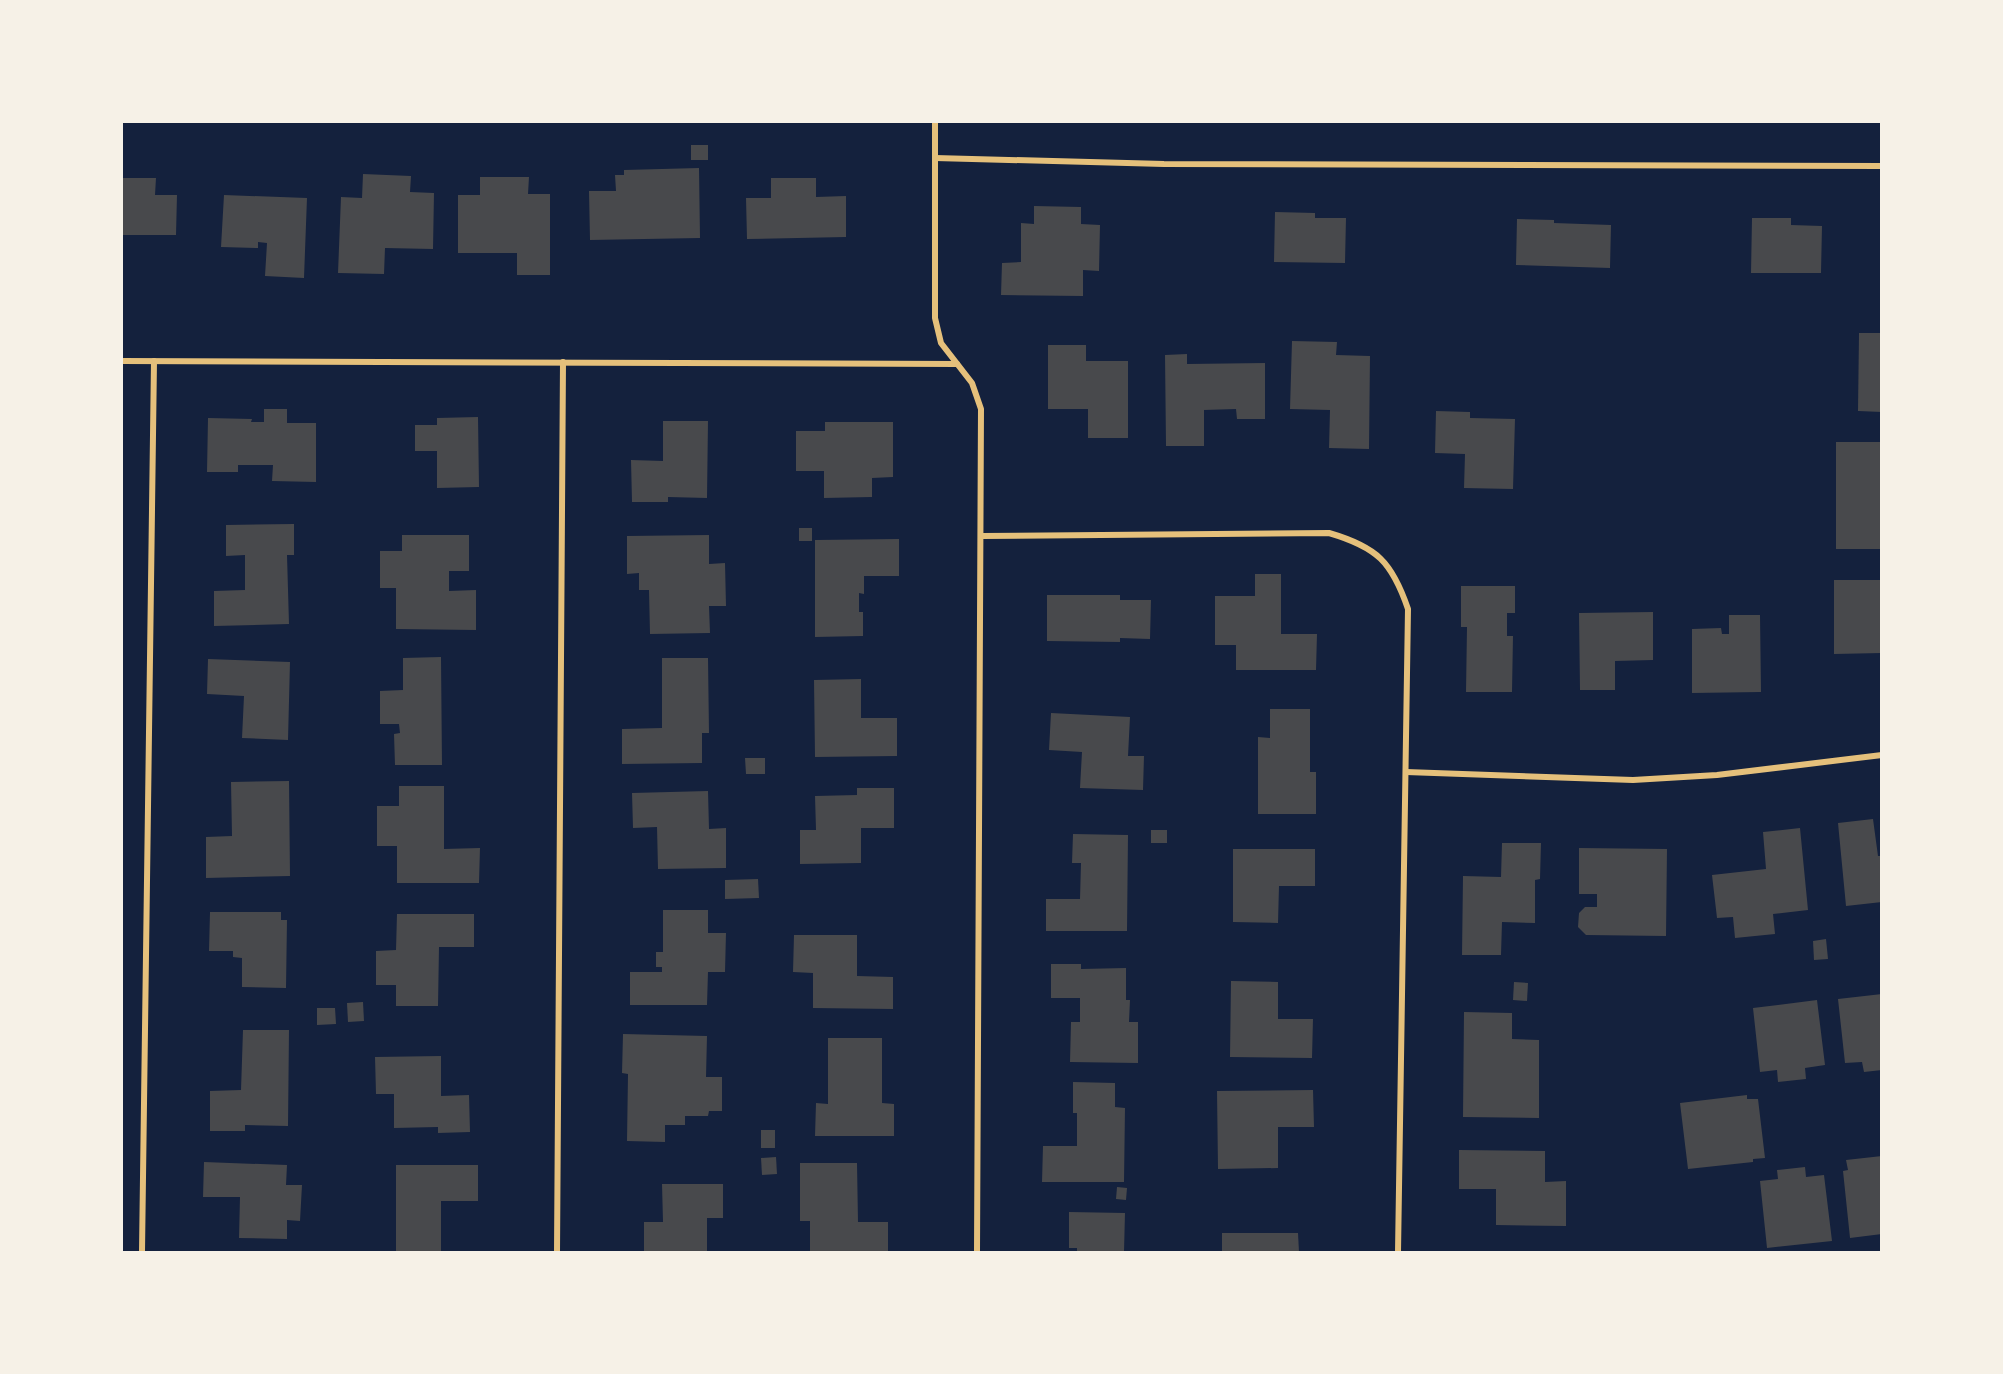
<svg xmlns="http://www.w3.org/2000/svg" width="2003" height="1374" viewBox="0 0 2003 1374" font-family="Poppins,sans-serif">
<style>
.building{fill:#48494c}
.lines{fill:none;stroke-linecap:round;stroke-linejoin:round}
.minor{stroke:#e5c07b;stroke-width:6}
</style>
<rect width="100%" height="100%" fill="#14213d"/>
<g class="building">
<rect x="691" y="145" width="17" height="15"/>
<path d="M699,168L700,238L590,240L589,191H616L615,175H624V170Z"/>
<path d="M363,174L411,176L410,192L434,193L433,249L385,248L384,274L338,273L341,197L362,198Z"/>
<path d="M480,177H529L528,194H550V275H517V253H458V195H480Z"/>
<path d="M122,178H156L155,195H177L176,235H122Z"/>
<path d="M771,178H816V197L846,196V237L747,239L746,198H771Z"/>
<path d="M224,195L307,198L304,278L265,276L267,243L258,242V248L221,247Z"/>
<path d="M1034,206L1081,207V224L1100,225L1099,271L1083,270V296L1001,295L1002,263L1021,262V223L1034,224Z"/>
<path d="M1275,212L1315,213V218H1346L1345,263L1274,262Z"/>
<path d="M1752,218H1791V225L1822,226L1821,273H1751Z"/>
<path d="M1517,219L1554,220V223L1611,225L1610,268L1516,265Z"/>
<path d="M1859,333H1882V412L1858,411Z"/>
<path d="M1292,341L1337,342L1336,355L1370,356L1369,449L1329,448L1330,410L1290,409Z"/>
<path d="M1048,345H1086V361H1128V438H1088V409H1048Z"/>
<path d="M1187,354V364L1265,363V419H1237L1236,409L1204,410V446H1166L1165,355Z"/>
<path d="M264,409H287V423H316V482L272,481L273,465H238V472H207L208,418L252,419L251,422H264Z"/>
<path d="M1436,411L1470,412V418L1515,419L1513,489L1464,488L1465,454L1435,453Z"/>
<path d="M478,417L479,487L437,488V451H415V425H437V418Z"/>
<path d="M663,421H708L707,498L668,497V502H632L631,460L663,461Z"/>
<path d="M825,422H893V477L872,478V497L824,498V471H796V431H825Z"/>
<rect x="1836" y="442" width="46" height="107"/>
<path d="M294,524V555H287L289,624L214,626V591L245,590V555L226,556V525Z"/>
<rect x="799" y="528" width="13" height="13"/>
<path d="M402,535H469V571H449V591L476,590V630L396,629V588H380V551H402Z"/>
<path d="M709,535V564L725,563L726,606H709L710,633L650,634L649,590H639V573L627,574V536Z"/>
<path d="M899,539V576H864V594L859,593V612H863V636L815,637V540Z"/>
<path d="M1255,574H1281V634H1317L1316,670H1236V645H1215V596H1255Z"/>
<path d="M1834,580H1882V653L1834,654Z"/>
<path d="M1461,586H1515V613H1507V636H1513L1512,692H1466L1467,627H1461Z"/>
<path d="M1047,595H1120V600H1151L1150,639L1120,638V642L1047,641Z"/>
<path d="M1653,612V660L1615,661V690H1580L1579,613Z"/>
<path d="M1729,615H1760L1761,692L1692,693V629L1721,628L1722,634H1729Z"/>
<path d="M441,657L442,765H395L394,734L400,733L399,724H380V691L403,690V658Z"/>
<path d="M662,658H708L709,733H702V763L622,764V729L662,728Z"/>
<path d="M208,659L290,662L288,740L242,738L244,696L207,694Z"/>
<path d="M861,679V718H897V756L815,757L814,680Z"/>
<path d="M1270,709H1310V772H1316V814H1258V737L1270,738Z"/>
<path d="M1051,713L1130,717L1128,756H1144L1143,790L1080,788L1082,752L1049,750Z"/>
<path d="M745,758H765V774H746Z"/>
<path d="M289,781L290,876L206,878V837L232,836L231,782Z"/>
<path d="M399,786H444V849L480,848L479,883H397V846H377V806H399Z"/>
<path d="M857,788H894V828H861V863L800,864V830H816L815,796L857,795Z"/>
<path d="M708,791L709,829L726,828V868L658,869L657,827L633,828L632,793Z"/>
<path d="M1873,819L1878,856H1882V902L1846,906L1838,823Z"/>
<path d="M1800,828L1808,910L1773,914L1775,934L1735,938L1733,917L1717,918L1712,875L1766,869L1763,832Z"/>
<rect x="1151" y="830" width="16" height="13"/>
<path d="M1073,834L1128,835L1127,931H1046V899H1080L1081,863H1072Z"/>
<path d="M1502,843H1541L1540,879L1535,880V923L1502,922L1501,955H1462L1463,876L1501,877Z"/>
<path d="M1579,848L1667,849L1666,936L1586,935L1578,927L1579,913L1585,907H1597V894H1579Z"/>
<path d="M1233,849H1315V886H1279L1278,923L1233,922Z"/>
<path d="M758,879L759,898L725,899V880Z"/>
<path d="M663,910H708V933H726L725,972H708L707,1005H630V972H662V967H656V952H663Z"/>
<path d="M210,912H281V920H287L286,988L242,987V958L233,957V951H209Z"/>
<path d="M397,914H474V947H439L438,1006H396V985H376V951L396,950Z"/>
<path d="M794,935H857V976L893,977V1009L813,1008V973L793,972Z"/>
<path d="M1826,939L1828,959L1814,960L1813,941Z"/>
<path d="M1051,964H1081V969L1126,968V1000H1130L1129,1022H1138V1063L1070,1062L1071,1022H1080V998H1051Z"/>
<path d="M1231,981L1278,982V1019H1313L1312,1058L1230,1057Z"/>
<path d="M1514,982L1528,983L1527,1001L1513,1000Z"/>
<path d="M1882,994V1070L1864,1072L1862,1062L1845,1063L1838,999Z"/>
<path d="M1817,1000L1825,1065L1805,1068L1806,1079L1778,1082L1777,1070L1760,1072L1753,1008Z"/>
<path d="M363,1002L364,1021L348,1022L347,1003Z"/>
<path d="M317,1008H335L336,1024L317,1025Z"/>
<path d="M1464,1012L1512,1013V1039L1539,1040V1118L1463,1117Z"/>
<path d="M243,1030H289L288,1126L245,1125V1131H210V1091L241,1090Z"/>
<path d="M623,1034L707,1036L706,1077H722V1111H709L708,1116H685V1125H665V1142L627,1141L628,1074L622,1073Z"/>
<path d="M828,1038H882V1103L894,1104V1136H815L816,1103L828,1104Z"/>
<path d="M441,1056V1096L469,1095L470,1132L438,1133V1127L394,1128V1094H376L375,1057Z"/>
<path d="M1073,1082L1115,1083V1107L1125,1108L1124,1182H1042L1043,1146H1077V1113H1073Z"/>
<path d="M1313,1090L1314,1127H1278V1168L1218,1169L1217,1091Z"/>
<path d="M1747,1095V1099H1758L1765,1158L1753,1159V1162L1688,1169L1680,1103Z"/>
<rect x="761" y="1130" width="14" height="18"/>
<path d="M1459,1150L1545,1151V1182L1566,1181V1226L1496,1225V1189H1459Z"/>
<path d="M1882,1156V1234L1850,1238L1843,1171L1848,1170L1846,1160Z"/>
<path d="M776,1157L777,1174L762,1175L761,1158Z"/>
<path d="M204,1162L287,1165L286,1185H302L300,1221L287,1220V1239L239,1238L240,1197H203Z"/>
<path d="M800,1163H857L858,1222H888V1252H810V1221H800Z"/>
<path d="M396,1165H478V1201H441V1252H396Z"/>
<path d="M1805,1167L1806,1177L1824,1175L1832,1241L1767,1248L1760,1181L1778,1179L1777,1170Z"/>
<path d="M662,1184H723V1218H707V1252H644V1222H663Z"/>
<path d="M1117,1187L1127,1188L1126,1200L1116,1199Z"/>
<path d="M1069,1212L1125,1213L1124,1252H1077V1248H1069Z"/>
<path d="M1222,1233H1298L1299,1252H1222Z"/>
</g>
<g class="lines">
<g class="minor">
<path d="M935,122V318L941,343L972,383L981,409L977,1252"/>
<path d="M935,158L1164,164L1882,166"/>
<path d="M122,361L957,364"/>
<path d="M982,536L1329,533C1377,547 1392,562 1408,609L1398,1252"/>
<path d="M1406,772L1633,780L1717,775L1882,755"/>
<path d="M142,1252L154,361"/>
<path d="M557,1252L563,362"/>
</g>
</g>
<rect width="2003" height="1374" fill="none" stroke="#f6f1e7" stroke-width="246"/>
</svg>
